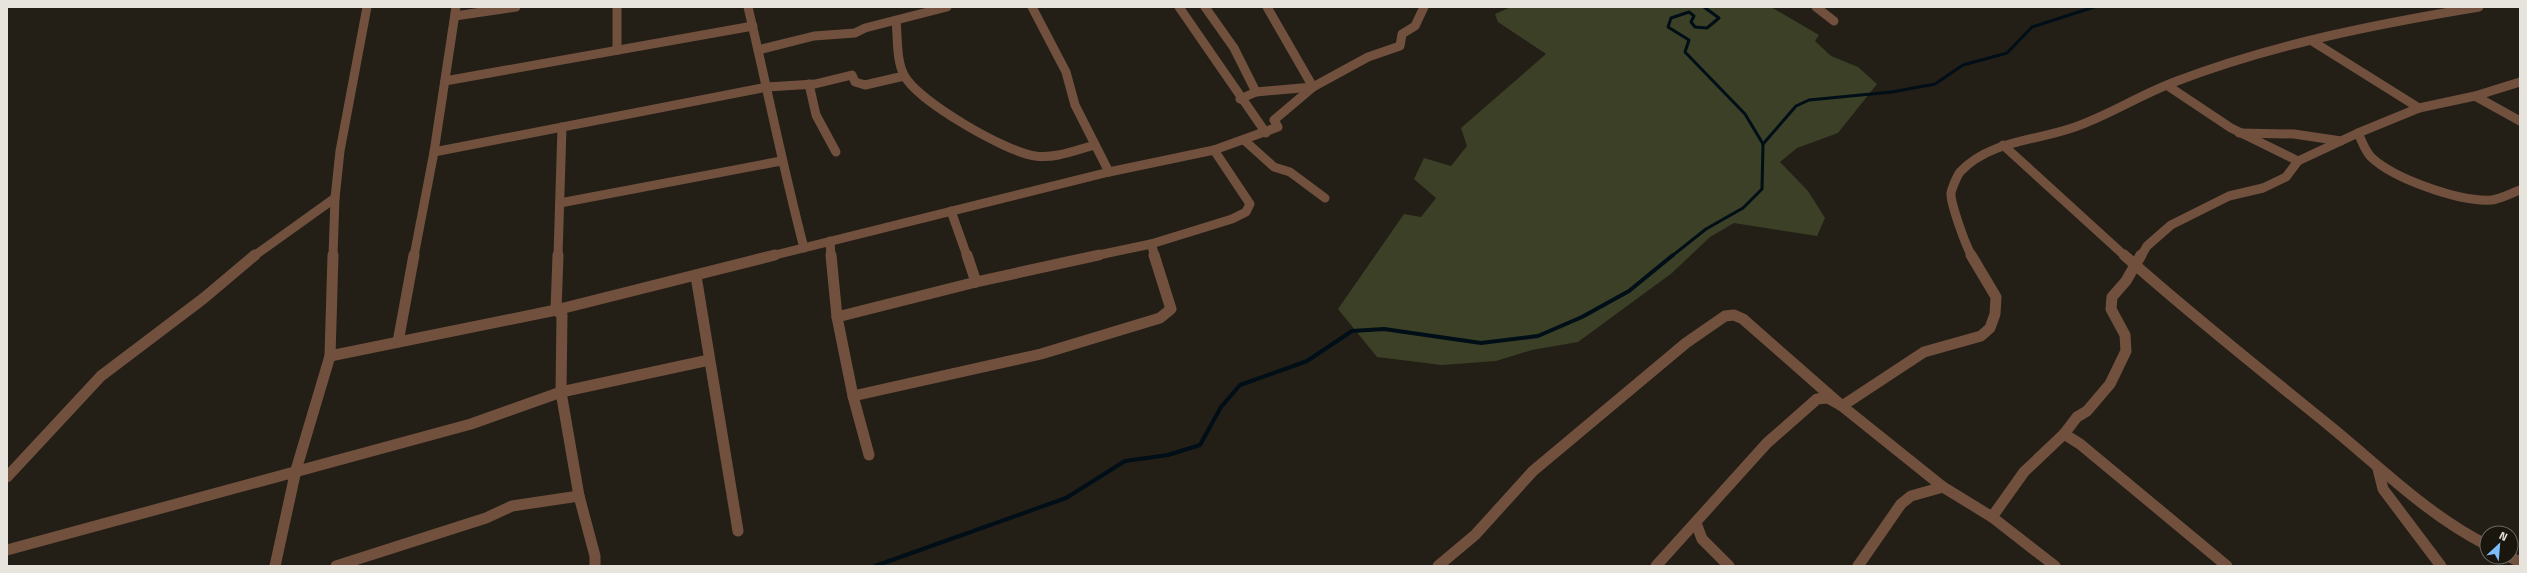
<svg xmlns="http://www.w3.org/2000/svg" width="2527" height="573" viewBox="0 0 2527 573" font-family="'Titillium Web',sans-serif">
<style>
.green{fill:#3b4026}
.lines{fill:none;stroke-linecap:round;stroke-linejoin:round}
.stream-far1{stroke:#000e17;stroke-width:3}
.stream{stroke:#000e17;stroke-width:4}
.street-far1{stroke:#72503e;stroke-width:9}
.street{stroke:#72503e;stroke-width:11}
</style>
<rect width="100%" height="100%" fill="#231f16"/>
<path class="green" d="M1511,7H1771L1819,35L1815,41L1831,56L1858,67L1877,84L1838,133L1797,148L1780,162L1808,191L1825,218L1817,236L1734,223L1710,237L1672,273L1578,342L1532,350L1496,361L1442,365L1377,357L1338,309L1404,214L1421,217L1436,198L1414,179L1424,158L1451,166L1467,146L1461,128L1546,54L1498,22L1495,14Z"/>
<g class="lines">
<g class="stream-far1">
<path d="M1704,7L1719,18L1707,28L1695,27L1691,22L1694,16L1689,12L1671,18L1668,27L1689,40L1685,52L1745,114L1763,144"/>
<path d="M1672,256L1706,229L1743,208L1762,189L1763,144L1796,106L1809,100L1892,92L1935,84L1963,65L2007,53L2032,27L2094,7"/>
</g>
<path class="stream" d="M875,566L1066,498L1125,461L1168,455L1200,445L1221,407L1240,385L1307,361L1352,331L1384,329L1481,343L1538,336L1582,317L1629,291L1673,255"/>
<g class="street-far1">
<path d="M617,7V50"/>
<path d="M748,7C767,87 783,168 804,248"/>
<path d="M1032,7L1066,72L1075,105L1109,172"/>
<path d="M1179,7L1266,133"/>
<path d="M1205,7L1234,48L1256,92"/>
<path d="M1816,7L1834,21"/>
<path d="M455,16L516,7"/>
<path d="M896,21C898,38 896,60 904,75C917,101 1006,152 1035,156C1055,159 1076,150 1095,145"/>
<path d="M2312,41L2419,108"/>
<path d="M758,50L814,36L855,33L865,28L947,7"/>
<path d="M445,81L753,26"/>
<path d="M809,84L816,115L836,152"/>
<path d="M2168,86L2231,128L2298,161"/>
<path d="M2475,96L2520,121"/>
<path d="M1240,99L1256,92L1313,87L1368,57L1400,46L1402,34L1415,26L1424,7"/>
<path d="M2239,133L2294,134L2341,141"/>
<path d="M2358,133C2362,141 2365,151 2371,157C2394,179 2460,202 2491,200C2501,199 2511,193 2520,190"/>
<path d="M1244,140L1274,167L1290,172L1325,198"/>
<path d="M2003,145L2125,256"/>
<path d="M434,152L767,87L815,84L852,75L855,82L865,85L904,76"/>
<path d="M560,203L781,161"/>
<path d="M951,211L967,256"/>
<path d="M830,241L831,256"/>
<path d="M1151,244L1155,256"/>
<path d="M254,256L335,198"/>
<path d="M333,256L335,198L340,151L367,7"/>
<path d="M414,256L434,152L456,7"/>
<path d="M558,256L562,127"/>
<path d="M771,256L1109,172L1214,150L1278,127L1274,120L1313,87L1267,7"/>
<path d="M1094,256L1151,244L1232,219L1246,212L1250,204L1214,150"/>
<path d="M1972,256C1966,247 1950,202 1951,193C1952,188 1957,176 1960,172C1989,141 2034,141 2072,128C2108,116 2141,94 2177,81C2274,44 2377,24 2479,7"/>
<path d="M2141,256L2147,246L2171,225L2229,196L2263,188L2286,177L2298,161L2358,133L2419,108L2475,96L2520,82"/>
</g>
<g class="street">
<path d="M558,255L556,310L562,315L561,392L579,496L595,556V566"/>
<path d="M831,255L837,317L853,396L869,455"/>
<path d="M967,255L976,282"/>
<path d="M2124,255C2191,315 2261,370 2331,427C2381,468 2429,516 2487,545"/>
<path d="M696,276L738,531"/>
<path d="M837,317L976,282L1099,255"/>
<path d="M398,342L414,255"/>
<path d="M330,356L556,310L775,255"/>
<path d="M853,396L1041,354L1160,318L1171,309L1154,255"/>
<path d="M2064,434L2080,444L2227,566"/>
<path d="M2378,469L2383,489L2441,566"/>
<path d="M7,477L101,376L204,298L255,255"/>
<path d="M1992,517L2024,472L2064,434L2077,417L2087,411L2110,384L2126,351L2125,335L2111,309L2112,297L2126,281L2141,255"/>
<path d="M1696,523L1702,539L1729,566"/>
<path d="M7,550L471,424L561,392L709,360"/>
<path d="M2510,557L2520,562"/>
<path d="M275,566L296,470L330,356L333,255"/>
<path d="M336,566L486,518L512,506L579,496"/>
<path d="M1438,566L1475,535L1533,471L1686,343L1725,316L1734,315L1743,319L1842,406L1943,487L1992,517L2055,566"/>
<path d="M1656,566L1767,443L1817,399L1828,398L1842,406L1924,352L1981,336L1990,328L1995,314L1996,297L1971,255"/>
<path d="M1858,566L1901,504L1911,496L1943,487"/>
</g>
</g>
<rect width="2527" height="573" fill="none" stroke="#e7e4de" stroke-width="16"/>
<g transform="translate(2499 545) rotate(26)"><circle r="19" fill="#1a160d" stroke="#6c6861"/>
<path d="M0-3L7 15L0 10L-7 15Z" fill="#7cbef9"/>
<text y="-6" font-size="11" font-weight="bold" text-anchor="middle" fill="#e7e4de">N</text>
</g>
</svg>
